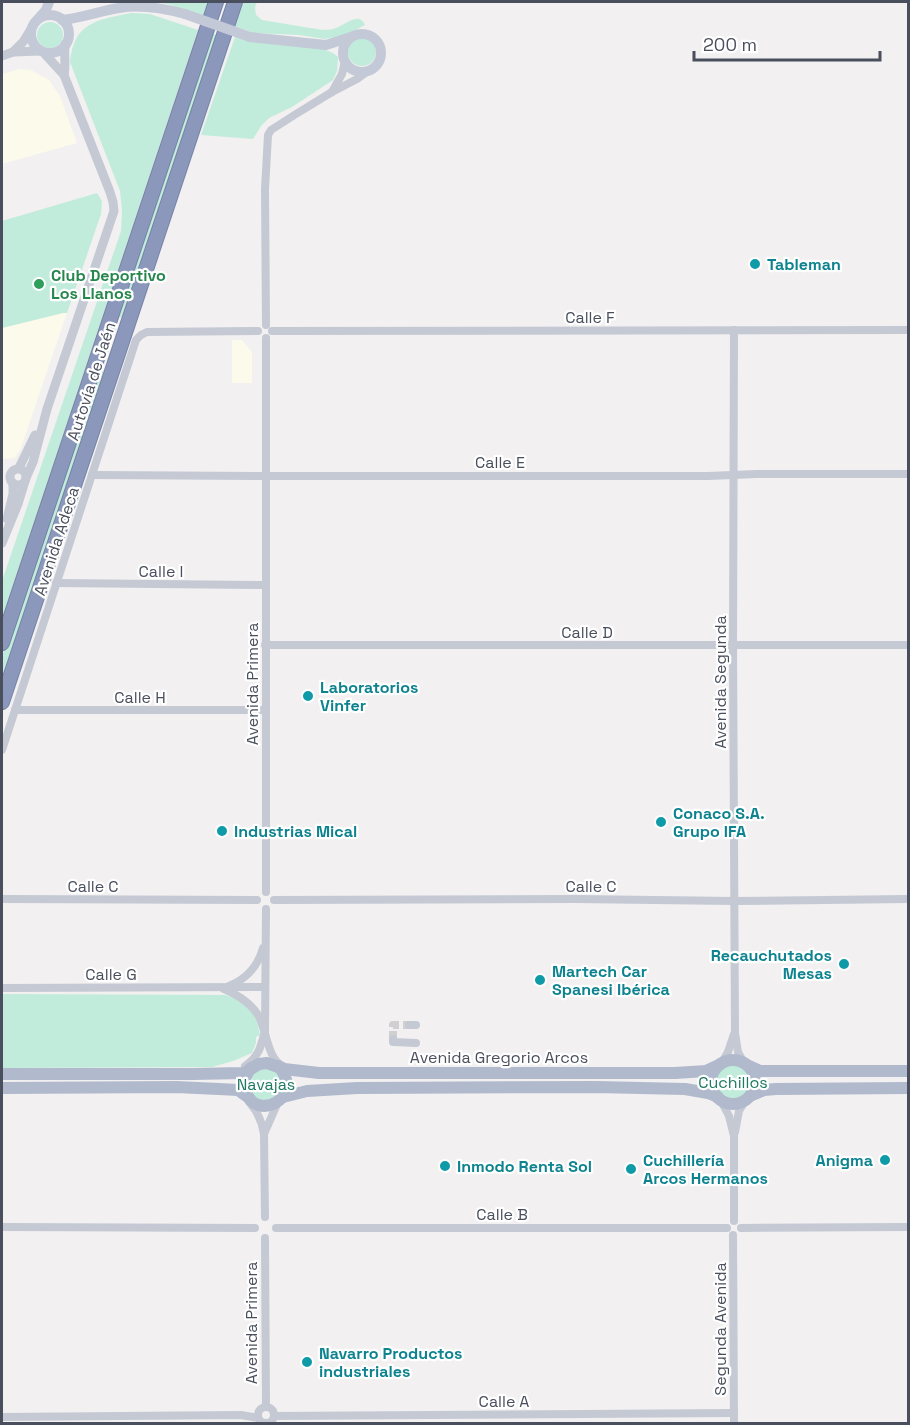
<svg xmlns="http://www.w3.org/2000/svg" width="910" height="1425" viewBox="0 0 910 1425" font-family="'Space Grotesk',sans-serif">
<style>
.commercial{fill:#fbfaeb}
.green{fill:#c1ecdb}
.lines{fill:none;stroke-linecap:round;stroke-linejoin:round}
.minor-tunnel{stroke:#d0d0d2;stroke-width:8;stroke-dasharray:8 4;stroke-linecap:butt}
.motorway-casing{stroke:#7683a7;stroke-width:16}
.minor{stroke:#c4c9d3;stroke-width:8}
.tertiary{stroke:#c4c9d3;stroke-width:9}
.secondary{stroke:#c4c9d7;stroke-width:10}
.primary{stroke:#b1b9cd;stroke-width:12}
.motorway{stroke:#8b98bb;stroke-width:14}
.secondary-bridge{stroke:#c4c9d7;stroke-width:10}
.culture-dot{fill:#0f9aa8;stroke:#fff;stroke-width:2}
.leisure-dot{fill:#2e9e5b;stroke:#fff;stroke-width:2}
.labels{text-anchor:middle;stroke-width:4.5;stroke-linejoin:round;paint-order:stroke}
.culture-label{font-size:16px;font-weight:bold;fill:#0d838f;stroke:#fff;text-anchor:start}
.leisure-label{font-size:16px;font-weight:bold;fill:#27864d;stroke:#fff;text-anchor:start}
.street-label{font-size:16px;fill:#494f5c;stroke:#fff}
.park-label{font-size:16px;fill:#1d795f;stroke:#fff}
</style>
<rect width="100%" height="100%" fill="#f2f0f0"/>
<g class="commercial">
<path d="M19,69L31,70L49,80L60,96L77,143L2,164V74Z"/>
<path d="M63,313H67L21,448L15,458L2,459V328Z"/>
<path d="M232,340H242L252,352V383H232Z"/>
</g>
<g class="green">
<path d="M157,2H208L203,16L172,5Z"/>
<path d="M241,2H257L255,7L256,15L262,20C278,23 294,25 310,28C318,29 325,31 333,29C344,27 358,10 365,25L346,35L325,39L299,35L254,33L234,26Z"/>
<path d="M131,13L150,14L198,30L2,618V581L121,231L122,210L120,191L70,62C74,22 97,20 131,13Z"/>
<circle cx="50" cy="35" r="13"/>
<path d="M210,33L217,35L125,314L120,318L116,312Z"/>
<path d="M235,37L323,49L333,53L338,57V59L337,71L333,80L292,107L269,118L261,126L253,139L201,135Z"/>
<circle cx="362" cy="52" r="14"/>
<path d="M97,193L102,201L101,214L67,313H63L2,328V221Z"/>
<path d="M102,369L105,374L2,688V656L97,372Z"/>
<path d="M2,994L225,995C247,1001 257,1013 260,1035L256,1037V1043L252,1053L233,1061L212,1067L2,1068Z"/>
<circle cx="733" cy="1082" r="17"/>
<path d="M259,1068L277,1071L283,1089L279,1095L262,1102L250,1093L249,1078Z"/>
</g>
<g class="lines">
<path class="minor-tunnel" d="M393,1039V1025H409"/>
<defs>
<g id="motorway">
<path d="M2,643L216,2"/>
<path d="M2,702L235,2"/>
</g>
</defs>
<use href="#motorway" class="motorway-casing"/>
<g class="minor">
<path d="M332,92L342,74L345,61"/>
<path d="M266,325L265,189L268,135L271,130L296,114L332,92L357,79L369,70"/>
<path d="M734,330L733,645L735,1033L738,1052L744,1063"/>
<path d="M272,331L908,330"/>
<path d="M266,338V892"/>
<path d="M92,475L266,476H708L757,474H908"/>
<path d="M56,583L265,585"/>
<path d="M265,645H908"/>
<path d="M15,710H265"/>
<path d="M2,750L136,340L141,335L147,332L258,331"/>
<path d="M2,899L257,900"/>
<path d="M274,900L574,899L735,901L908,899"/>
<path d="M229,986C246,979 258,966 263,948"/>
<path d="M2,988L265,987"/>
<path d="M224,989C238,995 250,1002 258,1015C267,1030 267,1059 283,1066"/>
<path d="M409,1025H416"/>
<path d="M393,1039V1042L416,1043"/>
<path d="M721,1064L728,1052L734,1034"/>
<path d="M245,1066C259,1057 261,1046 265,1031L266,909"/>
<path d="M720,1099L729,1116L734,1136V1221"/>
<path d="M250,1103C258,1112 262,1122 264,1134L265,1217"/>
<path d="M735,1132L739,1111L746,1099"/>
<path d="M264,1134L278,1102"/>
<path d="M2,1227L255,1228"/>
<path d="M276,1228H727"/>
<path d="M741,1228L908,1227"/>
<path d="M733,1235L734,1424"/>
<path d="M265,1238L266,1407"/>
<circle cx="266" cy="1415" r="8"/>
<path d="M274,1416L734,1413"/>
<path d="M2,1417L241,1415L258,1418"/>
</g>
<g class="tertiary">
<path d="M13,52L23,42L31,29"/>
<path d="M2,56L13,52L41,51"/>
<path d="M64,75C66,67 64,54 65,44"/>
<path d="M19,468L35,435"/>
<circle cx="18" cy="477" r="8"/>
<path d="M26,478L33,462L47,409L114,211L113,202L110,192L64,75L43,52"/>
<path d="M7,519L13,494V483"/>
<path d="M2,543L18,504L25,481"/>
</g>
<g class="secondary">
<circle cx="50" cy="34" r="19"/>
<path d="M38,19L46,10L49,2"/>
<path d="M62,20C81,18 100,11 119,8C141,4 163,8 185,14"/>
<circle cx="362" cy="53" r="19"/>
<path d="M250,37L326,45L351,37"/>
</g>
<g class="primary">
<circle cx="733" cy="1082" r="22"/>
<path d="M749,1066L760,1071H908"/>
<path d="M251,1068C246,1075 242,1081 245,1090C255,1124 307,1097 278,1066"/>
<path d="M2,1074H193L244,1073L259,1064L267,1063L284,1069L319,1073H675L706,1071L719,1065"/>
<path d="M2,1088L176,1087L219,1089L238,1090L249,1098"/>
<path d="M750,1096L764,1090L776,1089L908,1088"/>
<path d="M283,1097L307,1091L357,1088L596,1087L685,1089L708,1093L718,1097"/>
</g>
<use href="#motorway" class="motorway"/>
<path class="secondary-bridge" d="M185,14L250,37"/>
</g>
<g class="culture-dot">
<circle cx="755" cy="264" r="6"/>
<circle cx="308" cy="696" r="6"/>
<circle cx="661" cy="822" r="6"/>
<circle cx="222" cy="831" r="6"/>
<circle cx="844" cy="964" r="6"/>
<circle cx="540" cy="980" r="6"/>
<circle cx="885" cy="1160" r="6"/>
<circle cx="445" cy="1166" r="6"/>
<circle cx="631" cy="1169" r="6"/>
<circle cx="307" cy="1362" r="6"/>
</g>
<circle class="leisure-dot" cx="39" cy="284" r="6"/>
<g class="labels">
<g class="culture-label">
<text x="767" y="270">Tableman</text>
<text x="320" y="693">Laboratorios<tspan x="320" dy="18">Vinfer</tspan></text>
<text x="673" y="819">Conaco S.A.<tspan x="673" dy="18">Grupo IFA</tspan></text>
<text x="234" y="837">Industrias Mical</text>
<text x="832" y="961" text-anchor="end">Recauchutados<tspan x="832" dy="18">Mesas</tspan></text>
<text x="552" y="977">Martech Car<tspan x="552" dy="18">Spanesi Ibérica</tspan></text>
<text x="643" y="1166">Cuchillería<tspan x="643" dy="18">Arcos Hermanos</tspan></text>
<text x="873" y="1166" text-anchor="end">Anigma</text>
<text x="457" y="1172">Inmodo Renta Sol</text>
<text x="319" y="1359">Navarro Productos<tspan x="319" dy="18">industriales</tspan></text>
</g>
<g class="leisure-label">
<text x="51" y="281">Club Deportivo<tspan x="51" dy="18">Los Llanos</tspan></text>
</g>
<g class="street-label">
<text x="590" y="323">Calle F</text>
<text transform="translate(91 381) rotate(-72)" y="6">Autovía de Jaén</text>
<text x="500" y="468">Calle E</text>
<text transform="translate(56 541) rotate(-72)" y="6">Avenida Adeca</text>
<text x="161" y="577">Calle I</text>
<text x="587" y="638">Calle D</text>
<text transform="translate(720 682) rotate(-90)" y="6">Avenida Segunda</text>
<text transform="translate(252 684) rotate(-90)" y="6">Avenida Primera</text>
<text x="140" y="703">Calle H</text>
<text x="93" y="892">Calle C</text>
<text x="591" y="892">Calle C</text>
<text x="111" y="980">Calle G</text>
<text x="499" y="1063">Avenida Gregorio Arcos</text>
<text x="502" y="1220">Calle B</text>
<text transform="translate(251 1323) rotate(-90)" y="6">Avenida Primera</text>
<text transform="translate(720 1329) rotate(-90)" y="6">Segunda Avenida</text>
<text x="504" y="1407">Calle A</text>
</g>
<g class="park-label">
<text x="733" y="1088">Cuchillos</text>
<text x="266" y="1090">Navajas</text>
</g>
</g>
<rect width="910" height="1425" fill="none" stroke="#494f5c" stroke-width="6"/>
<path d="M694 51v9h186v-9" fill="none" stroke="#494f5c" stroke-width="3"/>
<text x="703" y="51" font-size="18" fill="#494f5c" stroke="#ffffff" stroke-width="4.5" paint-order="stroke">200 m</text>
</svg>
